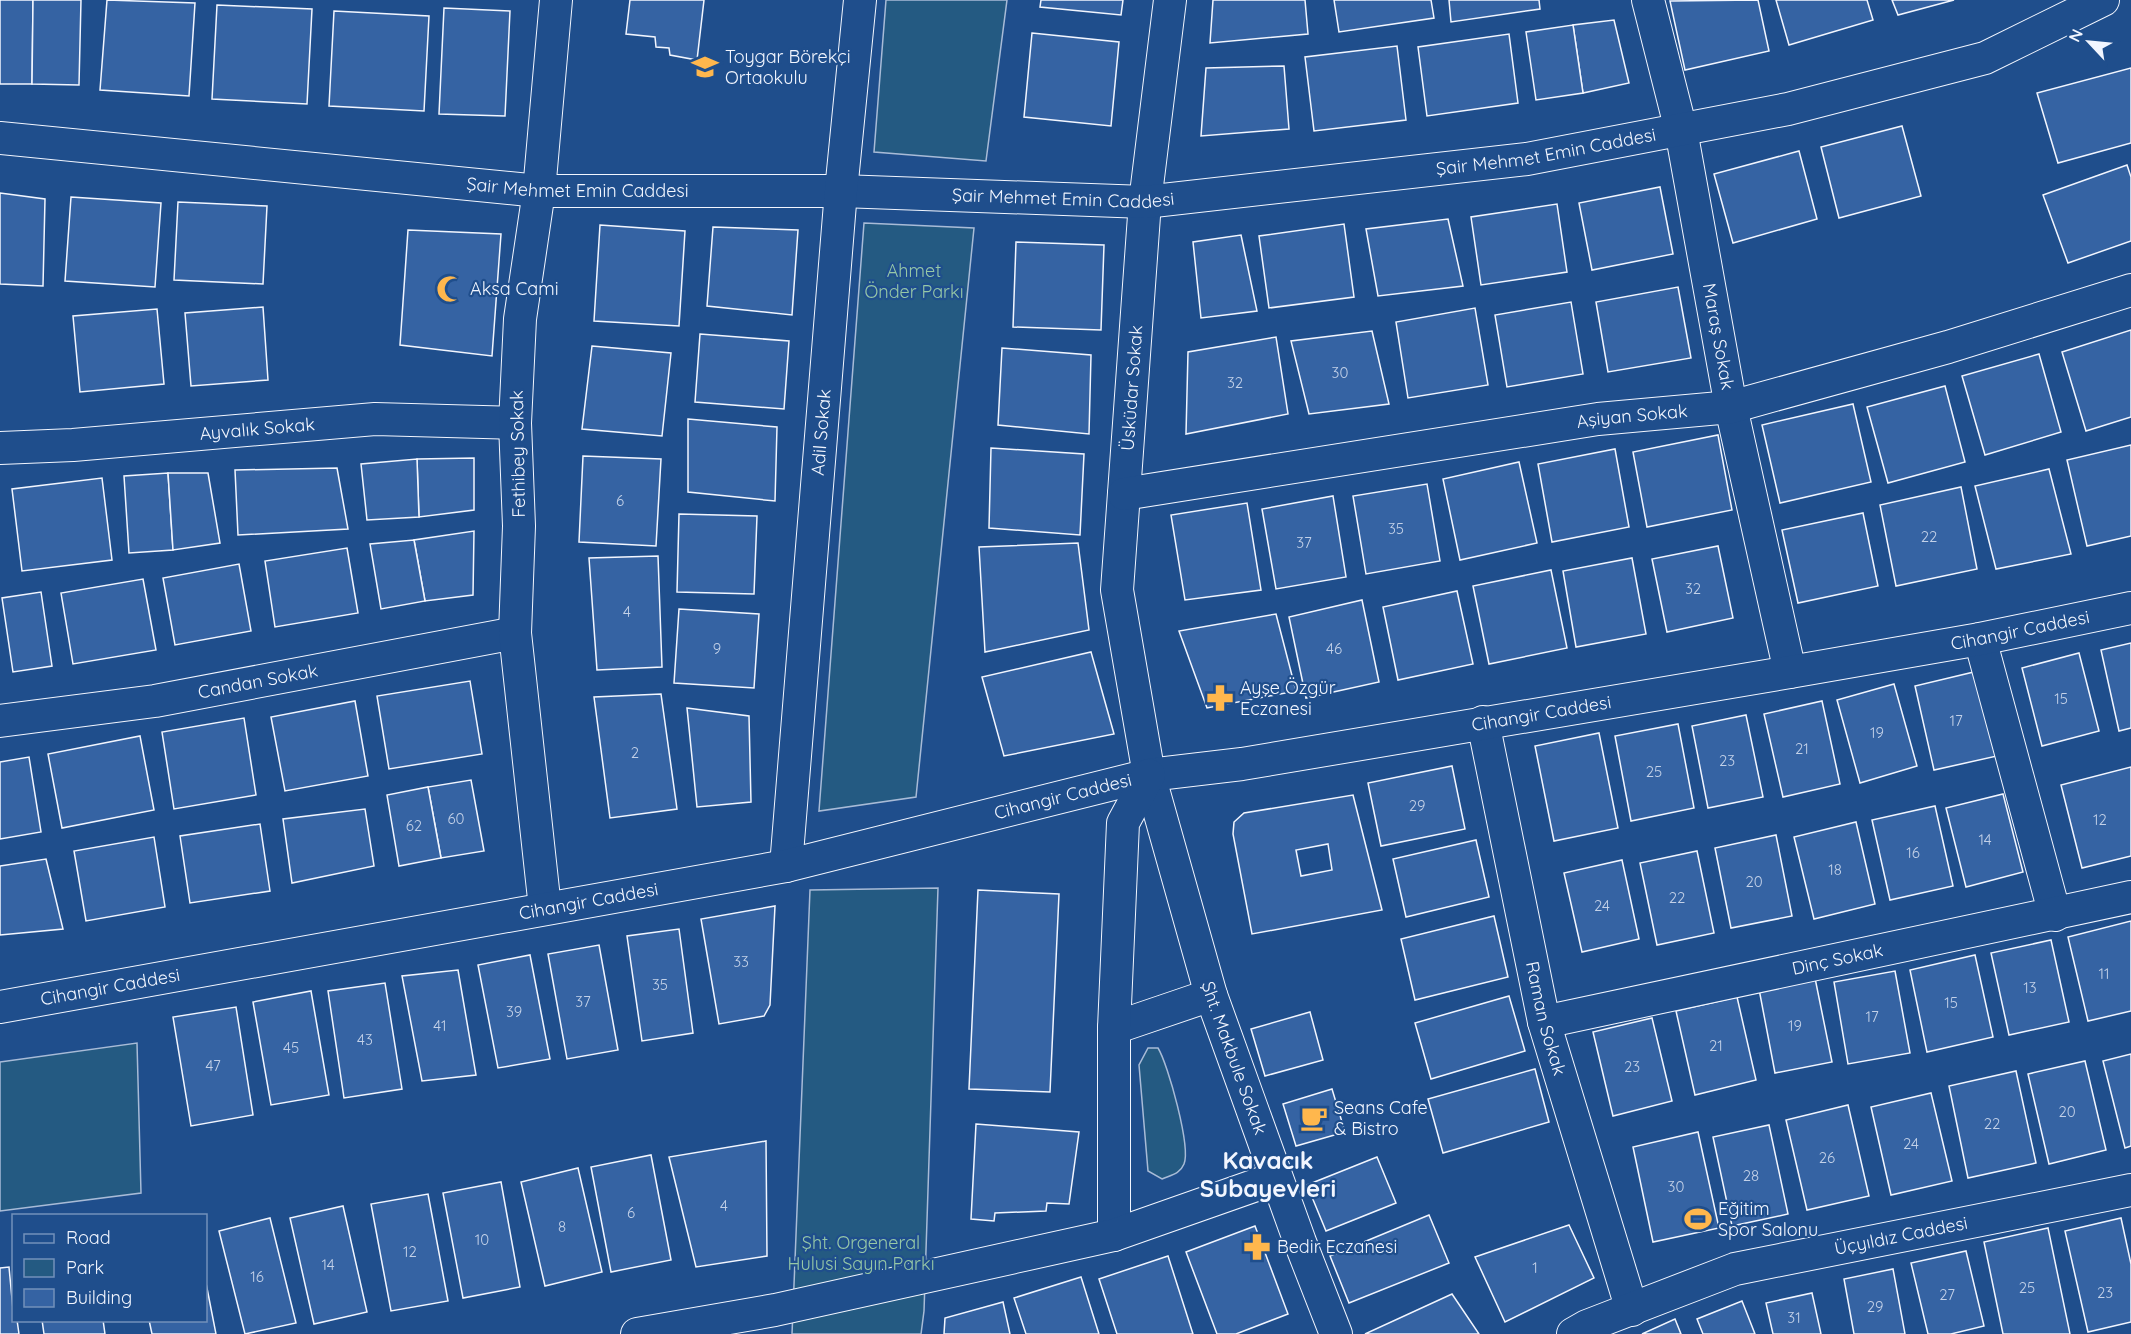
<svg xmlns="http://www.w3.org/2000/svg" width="2131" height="1334" viewBox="0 0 2131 1334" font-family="Quicksand,sans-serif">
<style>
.green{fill:#245a82;stroke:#a8bbd7;stroke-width:1.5}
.building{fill:#3563a3;stroke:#f2f6ff;stroke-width:1.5;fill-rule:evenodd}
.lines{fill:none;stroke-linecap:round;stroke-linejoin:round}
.minor-casing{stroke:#f2f6ff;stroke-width:34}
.minor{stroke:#1f4e8c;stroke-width:32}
.labels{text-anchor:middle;stroke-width:4.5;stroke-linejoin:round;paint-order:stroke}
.number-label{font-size:15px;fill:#c3d1e8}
.poi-label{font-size:18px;fill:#f2f6ff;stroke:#1f4e8c;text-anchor:start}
.street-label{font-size:18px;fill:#f2f6ff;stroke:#1f4e8c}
.park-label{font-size:18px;fill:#97c8a6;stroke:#1f4e8c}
.district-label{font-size:24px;font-weight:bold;fill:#f2f6ff;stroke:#1f4e8c}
</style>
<rect width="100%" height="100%" fill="#1f4e8c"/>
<g class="green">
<path d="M886,0H1007L986,161L874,152Z"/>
<path d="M864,223L974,228L916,797L819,811Z"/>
<path d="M938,888L924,1311L921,1334H792L810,890Z"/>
<path d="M137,1043L141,1193L0,1211V1062Z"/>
<path d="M1148,1048H1158C1168,1064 1191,1147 1184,1164C1180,1174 1171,1175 1162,1179L1148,1171L1139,1065Z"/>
</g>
<g class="building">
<path d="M0,0H33L32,84H0Z"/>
<path d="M33,0H81L79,85L32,84Z"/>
<path d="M107,0L195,3L189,96L100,90Z"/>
<path d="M630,0H704L697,60L670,55L669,48L656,47L655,37L626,34Z"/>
<path d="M1041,0H1123L1121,15L1040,7Z"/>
<path d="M1213,0H1305L1308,34L1210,43Z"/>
<path d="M1334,0H1431L1434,18L1339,32Z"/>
<path d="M1449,0H1539L1540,9L1451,22Z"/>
<path d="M1758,0L1769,51L1685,70L1670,1Z"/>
<path d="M1776,0H1867L1873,20L1789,45Z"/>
<path d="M1892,0H1954L1898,15Z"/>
<path d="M217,5L312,9L307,104L212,99Z"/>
<path d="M444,8L510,11L505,116L439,114Z"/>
<path d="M334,11L429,16L424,111L329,106Z"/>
<path d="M1614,20L1629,83L1583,93L1573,25Z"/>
<path d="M1573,25L1583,93L1536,100L1526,32Z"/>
<path d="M1032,33L1119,42L1111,126L1024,117Z"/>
<path d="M1509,34L1518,103L1427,116L1418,47Z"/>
<path d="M1397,46L1406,120L1314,131L1305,57Z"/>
<path d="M1284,66L1289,129L1201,136L1206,68Z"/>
<path d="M2131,68V143L2058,163L2037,93Z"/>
<path d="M1902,126L1921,196L1839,218L1821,147Z"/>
<path d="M1799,151L1817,219L1733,243L1714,174Z"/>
<path d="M2127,165L2131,177V241L2068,263L2043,195Z"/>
<path d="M1660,187L1673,254L1592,270L1579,203Z"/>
<path d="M0,193L45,199L43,286L0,284Z"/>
<path d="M71,197L161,203L155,287L65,281Z"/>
<path d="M178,202L267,206L263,284L174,280Z"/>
<path d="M1557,204L1567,272L1481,285L1471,217Z"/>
<path d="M1448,219L1463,286L1378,296L1366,229Z"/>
<path d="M1344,224L1354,297L1269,308L1259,236Z"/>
<path d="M600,225L685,231L679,326L594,321Z"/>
<path d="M713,227L798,230L792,315L707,306Z"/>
<path d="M408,230L501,234L492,356L400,345Z"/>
<path d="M1241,235L1257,311L1201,318L1193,242Z"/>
<path d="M1016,242L1104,245L1101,330L1013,327Z"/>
<path d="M1678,287L1691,358L1608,372L1596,302Z"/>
<path d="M1571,302L1583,374L1507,387L1495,315Z"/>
<path d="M263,307L268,380L191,386L185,313Z"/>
<path d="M1475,308L1488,385L1408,398L1396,322Z"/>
<path d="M157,309L164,384L80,392L73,316Z"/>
<path d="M2131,330V417L2086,431L2062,352Z"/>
<path d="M1372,331L1389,404L1309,414L1291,341Z"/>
<path d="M700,334L789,341L784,409L695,402Z"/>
<path d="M1276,337L1288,414L1186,434L1188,352Z"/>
<path d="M592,346L671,353L662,436L582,429Z"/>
<path d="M1002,348L1091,355L1089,434L998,425Z"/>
<path d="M2039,354L2061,432L1985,455L1962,376Z"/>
<path d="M1945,386L1965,462L1888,483L1867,407Z"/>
<path d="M1853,404L1871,482L1780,503L1762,425Z"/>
<path d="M688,419L777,427L775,501L688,492Z"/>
<path d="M1718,435L1732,510L1647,527L1633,452Z"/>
<path d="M2131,445V536L2087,546L2067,460Z"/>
<path d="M991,448L1084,454L1080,535L989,528Z"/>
<path d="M1615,449L1629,527L1552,542L1538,464Z"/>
<path d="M583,456L661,459L656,546L579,542Z"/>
<path d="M474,458V510L419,517L417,459Z"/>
<path d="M417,459L419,517L367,520L361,464Z"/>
<path d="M1519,462L1537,543L1460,560L1443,479Z"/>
<path d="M337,468L348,529L238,535L235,470Z"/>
<path d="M2049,469L2071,554L1996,569L1975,486Z"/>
<path d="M168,473L173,550L129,553L124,476Z"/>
<path d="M168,473H208L220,543L173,550Z"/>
<path d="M102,478L112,560L22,571L12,489Z"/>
<path d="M1427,484L1440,561L1366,574L1353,496Z"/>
<path d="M1961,487L1977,569L1896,586L1880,505Z"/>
<path d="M1333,496L1346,577L1276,589L1262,509Z"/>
<path d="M1247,503L1261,590L1185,600L1171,515Z"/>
<path d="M1863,513L1878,586L1798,603L1782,530Z"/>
<path d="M679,514L757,516L754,594L677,592Z"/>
<path d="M474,531L473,595L425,601L414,540Z"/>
<path d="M414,540L425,601L381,609L370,544Z"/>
<path d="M1078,543L1089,630L985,652L979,547Z"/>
<path d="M1718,546L1733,618L1667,632L1652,559Z"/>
<path d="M347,548L358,613L275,627L265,561Z"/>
<path d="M658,556L662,667L597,670L589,558Z"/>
<path d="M1632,558L1646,634L1576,647L1563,571Z"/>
<path d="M239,564L251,631L175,645L163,578Z"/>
<path d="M1551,570L1567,648L1489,664L1473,586Z"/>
<path d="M143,579L156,650L73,664L61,593Z"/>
<path d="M1457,591L1473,664L1398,680L1383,607Z"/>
<path d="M41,592L52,666L13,672L2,598Z"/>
<path d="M1362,600L1379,682L1306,698L1289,617Z"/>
<path d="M679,609L759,614L754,688L674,683Z"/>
<path d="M1276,614L1296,691L1207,708L1179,631Z"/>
<path d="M2131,643V728L2119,731L2101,650Z"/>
<path d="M1091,652L1114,734L1004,756L982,677Z"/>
<path d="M2079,653L2099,731L2042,746L2022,668Z"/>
<path d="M1978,671L1997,756L1934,770L1915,686Z"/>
<path d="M470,681L482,754L389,769L377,696Z"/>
<path d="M1894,684L1917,766L1860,783L1837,700Z"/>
<path d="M661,694L677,809L610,818L594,697Z"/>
<path d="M355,701L368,776L285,791L271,717Z"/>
<path d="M1822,701L1840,784L1783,797L1764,714Z"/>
<path d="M687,708L749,716L751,802L697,807Z"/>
<path d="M1746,715L1763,797L1708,808L1692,726Z"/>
<path d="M244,718L256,795L174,809L162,732Z"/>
<path d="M1678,724L1694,808L1631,821L1615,736Z"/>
<path d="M1599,733L1618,828L1554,841L1535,746Z"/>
<path d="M140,736L154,810L62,828L48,754Z"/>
<path d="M29,757L41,832L0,839V762Z"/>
<path d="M1452,766L1465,829L1381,846L1368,783Z"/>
<path d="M2131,767V856L2082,868L2061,785Z"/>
<path d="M471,780L484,851L441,858L428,787Z"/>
<path d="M428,787L441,858L399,866L387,795Z"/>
<path d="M2003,794L2023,872L1966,887L1946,808Z"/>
<path d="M1353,795L1382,910L1252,934L1233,834L1234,822L1244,813ZM1328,844L1332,870L1301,876L1296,850Z"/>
<path d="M1935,806L1953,886L1890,900L1872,820Z"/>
<path d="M365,809L374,866L292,883L283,819Z"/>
<path d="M1856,822L1875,904L1814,919L1794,837Z"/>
<path d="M260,824L270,891L190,903L180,836Z"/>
<path d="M1776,835L1792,916L1731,928L1715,848Z"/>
<path d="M154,837L165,907L86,921L74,851Z"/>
<path d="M1476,840L1489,897L1406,917L1393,859Z"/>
<path d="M1697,851L1714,933L1657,945L1640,863Z"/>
<path d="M46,859L63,929L0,935V866Z"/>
<path d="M1622,860L1639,939L1582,952L1564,873Z"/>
<path d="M978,890L1059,894L1050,1092L969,1089Z"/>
<path d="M775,906L770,1005L764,1016L719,1024L701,919Z"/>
<path d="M1494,916L1508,977L1415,1000L1401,939Z"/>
<path d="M2131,921V1011L2088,1021L2068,937Z"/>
<path d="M679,929L693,1033L642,1041L627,936Z"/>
<path d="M2051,940L2069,1022L2009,1035L1991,953Z"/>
<path d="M599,945L618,1050L567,1059L548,954Z"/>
<path d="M530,955L550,1059L498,1068L478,965Z"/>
<path d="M1975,955L1993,1037L1927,1052L1910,970Z"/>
<path d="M458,970L476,1075L422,1081L402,976Z"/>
<path d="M1895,971L1910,1053L1848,1064L1834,982Z"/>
<path d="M1815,978L1832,1062L1775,1073L1759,989Z"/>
<path d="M385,983L402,1089L344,1098L328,991Z"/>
<path d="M311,991L329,1095L271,1105L253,1002Z"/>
<path d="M1509,996L1525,1051L1431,1079L1415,1023Z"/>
<path d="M1737,997L1756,1080L1695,1095L1676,1011Z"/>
<path d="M236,1007L253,1115L191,1126L173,1017Z"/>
<path d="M1310,1012L1323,1060L1265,1076L1251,1029Z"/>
<path d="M1652,1018L1672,1101L1613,1116L1593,1032Z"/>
<path d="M2131,1054V1146L2125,1148L2103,1061Z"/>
<path d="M2085,1061L2106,1150L2049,1164L2028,1074Z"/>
<path d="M1535,1069L1549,1122L1443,1153L1428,1099Z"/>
<path d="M2016,1071L2036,1163L1968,1178L1949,1086Z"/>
<path d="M1332,1089L1345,1132L1296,1146L1283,1104Z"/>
<path d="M1931,1093L1952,1181L1891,1195L1871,1107Z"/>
<path d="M1848,1105L1869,1196L1807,1210L1786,1120Z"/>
<path d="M976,1124L1079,1132L1069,1204L1047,1203L1046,1211L995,1213L994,1221L971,1219Z"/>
<path d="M1769,1125L1788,1214L1732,1226L1713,1137Z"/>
<path d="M1698,1132L1719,1228L1653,1242L1633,1147Z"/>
<path d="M766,1141L767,1256L696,1267L669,1157Z"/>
<path d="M651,1155L671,1260L611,1272L591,1167Z"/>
<path d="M1377,1157L1396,1203L1326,1231L1307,1185Z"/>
<path d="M578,1168L602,1272L545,1286L521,1182Z"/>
<path d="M501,1182L520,1287L463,1298L443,1193Z"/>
<path d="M428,1194L448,1301L391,1311L371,1204Z"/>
<path d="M343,1206L367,1312L314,1324L290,1218Z"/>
<path d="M1429,1215L1449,1263L1349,1303L1330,1256Z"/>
<path d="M270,1218L296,1323L245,1334L219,1231Z"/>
<path d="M2121,1218L2131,1264V1322L2088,1332L2065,1231Z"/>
<path d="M1569,1225L1594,1278L1505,1322L1475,1257Z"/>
<path d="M1255,1226L1288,1314L1236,1334H1217L1186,1252Z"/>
<path d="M2048,1228L2070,1334H2003L1984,1242Z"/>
<path d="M1966,1251L1984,1326L1951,1334H1928L1911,1263Z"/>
<path d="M1168,1256L1193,1334H1117L1099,1279Z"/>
<path d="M9,1267L14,1320H17L19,1334H0V1268Z"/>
<path d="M1893,1269L1905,1334H1854L1844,1279Z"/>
<path d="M1081,1277L1099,1334H1026L1014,1298Z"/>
<path d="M206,1283L216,1334H152L149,1320H206Z"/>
<path d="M1812,1293L1821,1334H1773L1766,1303Z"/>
<path d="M1452,1294L1479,1334H1365Z"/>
<path d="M1742,1301L1755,1334H1703L1697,1319Z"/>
<path d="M1003,1302L1010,1334H944L945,1318Z"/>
<path d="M1675,1319L1681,1334H1642Z"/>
<path d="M42,1320H103L105,1334H44Z"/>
</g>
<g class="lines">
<defs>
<g id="minor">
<path id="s1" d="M1170,0L1145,202L1117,590L1149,775L1211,995L1300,1242L1336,1334"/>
<path id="s2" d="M1648,0L1681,130L1731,407L1790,672"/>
<path id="s3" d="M0,138L539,191H841L1145,202L1527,159L1788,109L1985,58L2103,0"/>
<path id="s4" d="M0,448L73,445L375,419L515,423"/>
<path id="s5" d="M1124,494L1598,419L1731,407L1948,347L2131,290"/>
<path d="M1980,639L2055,915"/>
<path id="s6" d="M0,721L155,701L515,633"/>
<path id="s7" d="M1483,722L1544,1022L1632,1310"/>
<path id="s8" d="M786,866L841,191L860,0"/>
<path d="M545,908L515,633L519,526L515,423L520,319L539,191L556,0"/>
<path id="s9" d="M0,1007L786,866L1149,775L1242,764L1790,672L1980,639L2131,608"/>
<path id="s10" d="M1544,1022L2131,897"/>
<path d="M1114,1028L1211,995"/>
<path d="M1114,1235V1028L1123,823L1149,775"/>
<path d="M637,1334L775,1310L1114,1235L1276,1178"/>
<path id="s11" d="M1573,1334L1587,1326L1735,1269L2131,1190"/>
</g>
</defs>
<use href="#minor" class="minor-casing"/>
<use href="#minor" class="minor"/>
</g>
<defs>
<symbol id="school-bare" viewBox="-9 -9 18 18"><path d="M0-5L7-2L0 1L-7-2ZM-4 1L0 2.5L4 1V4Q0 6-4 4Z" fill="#ffb74d" stroke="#1f4e8c" stroke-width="2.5" paint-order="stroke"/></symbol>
<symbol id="mosque-bare" viewBox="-9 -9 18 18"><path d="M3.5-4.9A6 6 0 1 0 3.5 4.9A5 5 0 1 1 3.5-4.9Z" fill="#ffb74d" stroke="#1f4e8c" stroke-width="2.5" paint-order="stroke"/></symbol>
<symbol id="pharmacy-bare" viewBox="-9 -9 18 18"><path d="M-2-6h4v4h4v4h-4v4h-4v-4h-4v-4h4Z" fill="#ffb74d" stroke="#1f4e8c" stroke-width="2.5" paint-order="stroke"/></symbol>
<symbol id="cafe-bare" viewBox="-9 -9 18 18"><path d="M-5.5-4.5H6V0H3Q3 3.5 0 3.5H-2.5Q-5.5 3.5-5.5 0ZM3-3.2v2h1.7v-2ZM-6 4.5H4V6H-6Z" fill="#ffb74d" stroke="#1f4e8c" stroke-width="2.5" paint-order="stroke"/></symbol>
<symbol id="stadium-bare" viewBox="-9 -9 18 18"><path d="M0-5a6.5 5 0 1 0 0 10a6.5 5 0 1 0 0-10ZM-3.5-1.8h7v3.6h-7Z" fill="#ffb74d" stroke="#1f4e8c" stroke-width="2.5" paint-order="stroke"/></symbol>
</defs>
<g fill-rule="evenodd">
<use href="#school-bare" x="686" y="48" width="38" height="38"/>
<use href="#mosque-bare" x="431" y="270" width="38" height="38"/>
<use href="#pharmacy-bare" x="1201" y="679" width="38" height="38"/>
<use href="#cafe-bare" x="1295" y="1099" width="38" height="38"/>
<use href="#stadium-bare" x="1679" y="1200" width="38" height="38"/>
<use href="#pharmacy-bare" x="1238" y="1228" width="38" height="38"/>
</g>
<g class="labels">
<g class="number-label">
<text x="1340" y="378">30</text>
<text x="1235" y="388">32</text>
<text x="620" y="506">6</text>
<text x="1396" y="534">35</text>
<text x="1929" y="542">22</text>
<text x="1304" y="548">37</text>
<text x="1693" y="594">32</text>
<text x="627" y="617">4</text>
<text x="717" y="654">9</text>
<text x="1334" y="654">46</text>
<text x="2061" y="704">15</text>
<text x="1956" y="726">17</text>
<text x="1877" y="738">19</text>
<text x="1802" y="754">21</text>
<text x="635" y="758">2</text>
<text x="1727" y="766">23</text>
<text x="1654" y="777">25</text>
<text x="1417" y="811">29</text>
<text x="456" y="824">60</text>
<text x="2100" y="825">12</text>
<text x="414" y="831">62</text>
<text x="1985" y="845">14</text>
<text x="1913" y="858">16</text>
<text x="1835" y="875">18</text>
<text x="1754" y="887">20</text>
<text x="1677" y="903">22</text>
<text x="1602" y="911">24</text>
<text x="741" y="967">33</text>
<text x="2104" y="979">11</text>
<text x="660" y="990">35</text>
<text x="2030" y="993">13</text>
<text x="583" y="1007">37</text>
<text x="1951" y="1008">15</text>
<text x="514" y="1017">39</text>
<text x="1872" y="1022">17</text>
<text x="440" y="1031">41</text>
<text x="1795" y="1031">19</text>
<text x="365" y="1045">43</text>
<text x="1716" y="1051">21</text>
<text x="291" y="1053">45</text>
<text x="213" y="1071">47</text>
<text x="1632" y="1072">23</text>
<text x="2067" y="1117">20</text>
<text x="1992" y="1129">22</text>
<text x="1911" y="1149">24</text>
<text x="1827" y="1163">26</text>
<text x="1751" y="1181">28</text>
<text x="1676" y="1192">30</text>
<text x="724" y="1211">4</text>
<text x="631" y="1218">6</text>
<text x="562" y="1232">8</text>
<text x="482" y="1245">10</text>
<text x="410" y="1257">12</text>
<text x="328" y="1270">14</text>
<text x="1535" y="1273">1</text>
<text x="257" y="1282">16</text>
<text x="2027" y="1293">25</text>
<text x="2105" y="1298">23</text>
<text x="1947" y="1300">27</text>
<text x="1875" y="1312">29</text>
<text x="1794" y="1323">31</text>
</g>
<g class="poi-label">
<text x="725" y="63">Toygar Börekçi<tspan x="725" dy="21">Ortaokulu</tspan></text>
<text x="470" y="295">Aksa Cami</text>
<text x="1240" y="694">Ayşe Özgür<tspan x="1240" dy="21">Eczanesi</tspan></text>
<text x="1334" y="1114">Seans Cafe<tspan x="1334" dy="21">&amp; Bistro</tspan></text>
<text x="1718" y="1215">Eğitim<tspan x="1718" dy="21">Spor Salonu</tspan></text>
<text x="1277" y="1253">Bedir Eczanesi</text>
</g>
<g class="street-label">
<text dy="6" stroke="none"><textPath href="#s3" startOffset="1552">Şair Mehmet Emin Caddesi</textPath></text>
<text dy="6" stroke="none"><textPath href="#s3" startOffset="580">Şair Mehmet Emin Caddesi</textPath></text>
<text dy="6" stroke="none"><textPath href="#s3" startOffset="1066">Şair Mehmet Emin Caddesi</textPath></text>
<text dy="6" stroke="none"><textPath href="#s2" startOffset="344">Maraş Sokak</textPath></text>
<text transform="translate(1132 388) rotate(-86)" y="6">Üsküdar Sokak</text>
<text dy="6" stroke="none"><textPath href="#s5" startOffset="514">Aşiyan Sokak</textPath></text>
<text dy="6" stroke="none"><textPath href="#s4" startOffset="258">Ayvalık Sokak</textPath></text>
<text dy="6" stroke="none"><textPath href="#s8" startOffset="435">Adil Sokak</textPath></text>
<text transform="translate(518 454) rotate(-91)" y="6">Fethibey Sokak</text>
<text dy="6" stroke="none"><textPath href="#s9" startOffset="2056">Cihangir Caddesi</textPath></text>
<text dy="6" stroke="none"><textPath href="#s6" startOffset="261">Candan Sokak</textPath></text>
<text dy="6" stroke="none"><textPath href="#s9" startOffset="1570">Cihangir Caddesi</textPath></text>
<text dy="6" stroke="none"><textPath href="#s9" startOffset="1084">Cihangir Caddesi</textPath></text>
<text dy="6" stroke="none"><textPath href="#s9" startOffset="598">Cihangir Caddesi</textPath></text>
<text dy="6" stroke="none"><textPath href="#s10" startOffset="300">Dinç Sokak</textPath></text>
<text dy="6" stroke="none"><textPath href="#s9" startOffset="112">Cihangir Caddesi</textPath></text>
<text dy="6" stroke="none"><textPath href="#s7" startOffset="303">Raman Sokak</textPath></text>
<text dy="6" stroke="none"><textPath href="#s1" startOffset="1076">Şht. Makbule Sokak</textPath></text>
<text dy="6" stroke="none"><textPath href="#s11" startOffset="344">Üçyıldız Caddesi</textPath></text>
</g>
<g class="park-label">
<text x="914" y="277">Ahmet<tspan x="914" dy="21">Önder Parkı</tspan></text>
<text x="861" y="1249">Şht. Orgeneral<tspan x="861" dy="21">Hulusi Sayın Parkı</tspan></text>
</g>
<g class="district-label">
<text x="1268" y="1169">Kavacık<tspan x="1268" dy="28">Subayevleri</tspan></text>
</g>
</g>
<rect x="12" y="1214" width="195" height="108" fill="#1f4e8c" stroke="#7391ba" stroke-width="1.5"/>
<rect x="24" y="1234" width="30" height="9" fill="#1f4e8c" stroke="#7391ba" stroke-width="1.5"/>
<text x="66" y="1244" font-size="18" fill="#f2f6ff">Road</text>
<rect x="24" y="1259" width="30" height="18" fill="#245a82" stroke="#7391ba" stroke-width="1.5"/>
<text x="66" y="1274" font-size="18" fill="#f2f6ff">Park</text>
<rect x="24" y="1289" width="30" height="18" fill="#3563a3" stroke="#7391ba" stroke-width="1.5"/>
<text x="66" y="1304" font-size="18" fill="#f2f6ff">Building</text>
<g transform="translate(2089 42) rotate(296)" stroke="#1f4e8c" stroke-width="4.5" paint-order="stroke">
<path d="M0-4.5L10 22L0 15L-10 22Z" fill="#f2f6ff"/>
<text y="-9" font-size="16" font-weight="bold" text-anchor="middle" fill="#f2f6ff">N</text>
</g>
</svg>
